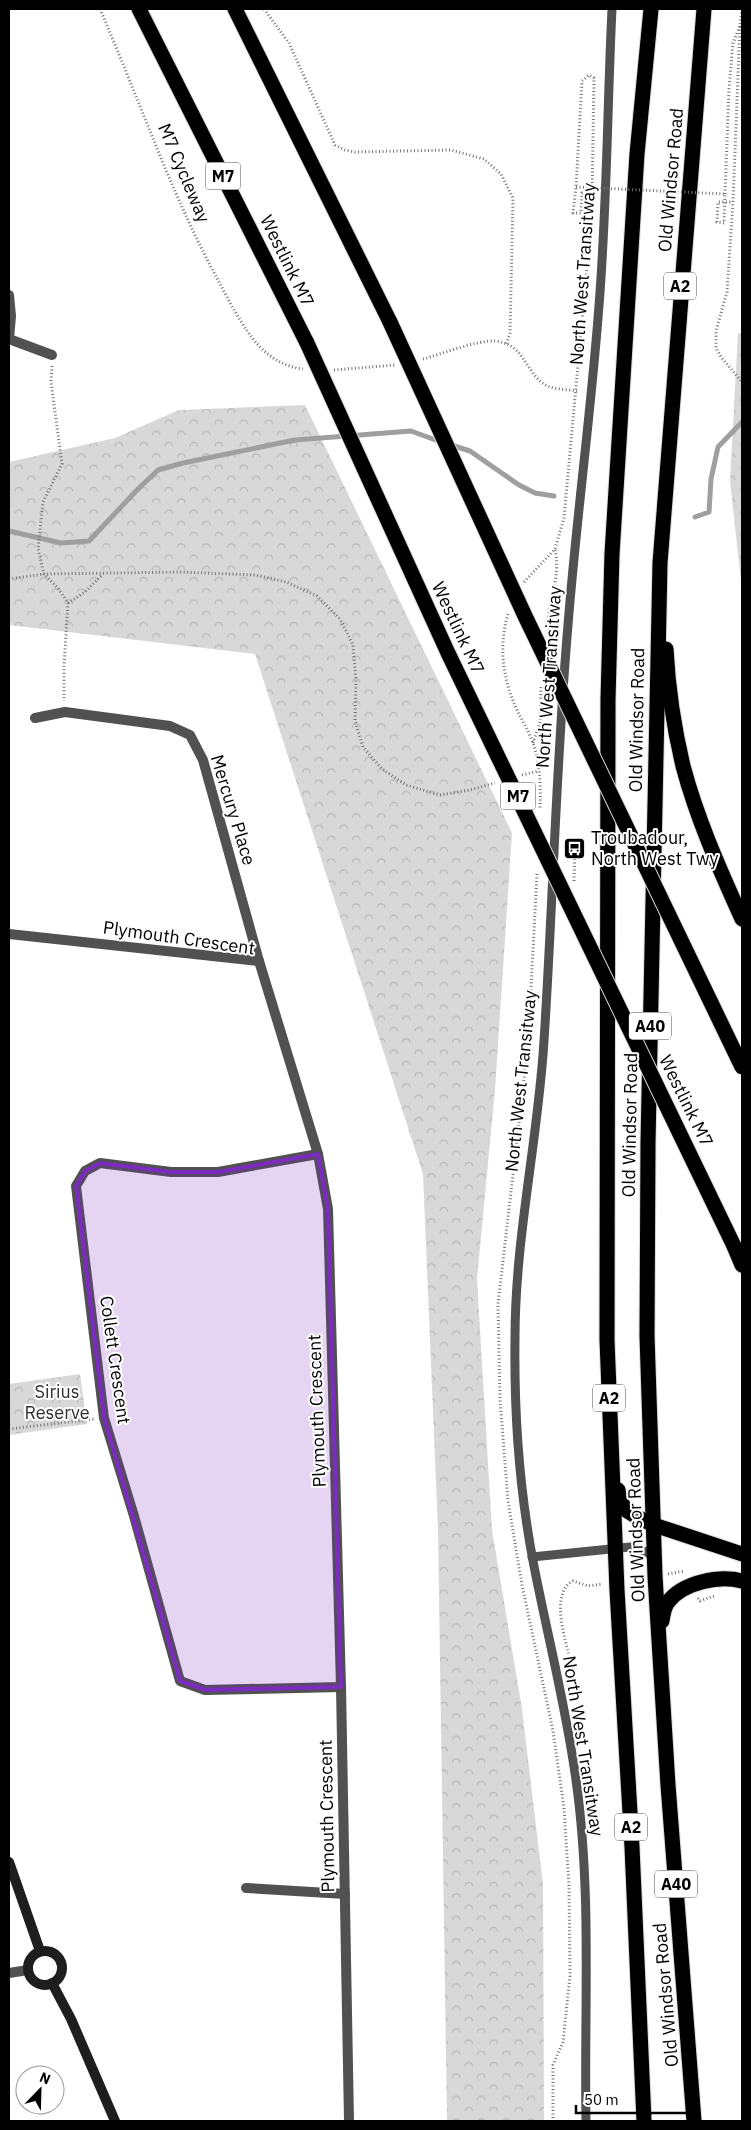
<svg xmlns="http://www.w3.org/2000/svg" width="751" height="2130" viewBox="0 0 751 2130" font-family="'IBM Plex Sans',sans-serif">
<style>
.park{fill:url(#park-crowns)}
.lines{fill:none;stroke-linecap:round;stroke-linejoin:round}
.stream{stroke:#9f9f9f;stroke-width:5}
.highway-casing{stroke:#dbdbdb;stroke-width:17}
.path{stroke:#737373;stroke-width:3;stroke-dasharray:1 2.5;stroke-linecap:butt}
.lane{stroke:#515151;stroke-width:9}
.street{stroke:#515151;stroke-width:10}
.secondary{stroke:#1e1e1e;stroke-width:10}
.highway{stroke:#000;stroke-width:15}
.highway-bridge-casing{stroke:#dbdbdb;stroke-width:17;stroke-linecap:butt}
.path-bridge{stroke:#737373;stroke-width:3;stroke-dasharray:1 2.5;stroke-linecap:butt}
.highway-bridge{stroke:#000;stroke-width:15}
.marked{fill:#7b2cbf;fill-opacity:0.2;stroke:#7b2cbf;stroke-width:4;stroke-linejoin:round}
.labels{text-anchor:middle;stroke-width:4;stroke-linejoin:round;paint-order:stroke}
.shield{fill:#fff;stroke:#4c4c4c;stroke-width:1}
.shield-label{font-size:16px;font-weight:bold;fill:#000}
.street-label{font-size:18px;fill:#000;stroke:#fff}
.poi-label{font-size:18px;fill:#000;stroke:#fff;text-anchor:start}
.park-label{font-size:18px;fill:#2f2f2f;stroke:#fff}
</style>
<defs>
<pattern id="park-crowns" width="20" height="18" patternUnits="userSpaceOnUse" patternTransform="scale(1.25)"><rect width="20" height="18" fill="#d8d8d8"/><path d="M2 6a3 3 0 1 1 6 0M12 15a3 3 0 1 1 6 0" fill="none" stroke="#b8b8b8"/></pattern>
</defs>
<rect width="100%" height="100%" fill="#fff"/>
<g class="park">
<path d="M738,333L742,334V590L730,481Z"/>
<path d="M305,405L512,833L495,1090L477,1279L492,1530L522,1709L543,1884L544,2121H447L438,1530L423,1174L255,654L9,625V462L115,438L179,410Z"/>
<path d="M80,1374L87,1424L9,1435V1384Z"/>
</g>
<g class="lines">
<g class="stream">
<path d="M451,445L470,451L519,485L535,493L554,496"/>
<path d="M695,517L709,512L711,479L718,447L742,422"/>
<path d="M9,531L61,543L89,541L138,489L158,470L183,463L295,440L411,431L441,442"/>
</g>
<defs>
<g id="highway">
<path d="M139,9L307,343"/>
<path d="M235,9L390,322"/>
<path d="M666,649C668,688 674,728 683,766C697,819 720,870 742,919"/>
<path d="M734,1246L742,1265"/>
<path d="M618,1490L620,1500L626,1510L639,1518L654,1525L742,1554"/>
<path d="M662,1621C663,1614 664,1607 668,1602C683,1582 720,1575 742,1581"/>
<path d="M644,2121L632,1847L617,1590L607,1340L608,699L612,554L637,154L651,9"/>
<path d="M694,2121L668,1785L655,1576L647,1336L648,1143L660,563L704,9"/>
</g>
</defs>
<use href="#highway" class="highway-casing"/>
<g class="path">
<path d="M100,9C139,99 171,194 218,280C229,301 244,330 260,347C272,359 286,367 303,369"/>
<path d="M264,9L289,43L335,145L345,150L355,152L451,150L484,159L501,174L513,198L510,334L506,344"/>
<path d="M740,26L733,202L727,292L716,331V348L721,357L742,382"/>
<path d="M725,194L729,89L733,43L740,26L742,10"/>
<path d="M592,197L594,78L589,75L582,81L576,187L573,213H581L582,193L592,194"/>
<path d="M724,223L717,222L718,202H733"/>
<path d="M423,359C442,354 477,340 495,341C522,344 524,366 540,381C549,390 565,389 577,391"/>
<path d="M52,366L51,382L62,464L43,502L38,549L44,574L58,588L68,603L64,666V701"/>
<path d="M334,370L395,365"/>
<path d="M9,579L44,574L181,572L255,575L286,582L317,596L340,619L353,645L356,681L355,721L363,747L382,769L406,785L440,795L470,790L495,783"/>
<path d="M524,582L555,549L564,518L590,233"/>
<path d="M68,603L85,592L103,574"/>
<path d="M508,614C498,648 503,681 518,712C523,722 529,732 533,743C540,764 541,786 540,808"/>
<path d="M547,627C549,602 561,574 555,549"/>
<path d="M533,743L540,722L541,686"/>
<path d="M522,775L539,771"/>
<path d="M537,874L528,1045L498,1304L500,1399L508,1501L522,1585L553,1731L564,1808L569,1886L570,1976L563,2042L553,2065V2121"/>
<path d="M574,881L575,848"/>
<path d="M9,1429L94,1419"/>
<path d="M668,1574L684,1571"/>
<path d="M698,1598L700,1601L714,1596"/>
<path d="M567,1664L571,1663C566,1642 549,1593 573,1581L588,1586L603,1584"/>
</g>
<g class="lane">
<path d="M532,1557L630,1547L647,1552L654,1558"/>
<path d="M586,2121C584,2008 592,1893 576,1780C566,1706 547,1634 533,1561C519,1487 514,1412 515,1338C515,1238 538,1140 544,1041C553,902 556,764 568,625C576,523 590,420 598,318C607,215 607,112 612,9"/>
</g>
<g class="street">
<path d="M9,295L11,316L9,339"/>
<path d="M9,339L52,355"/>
<path d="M35,718L65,712L170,726L190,735L203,760L259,961L318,1154L328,1209L341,1687L349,2121"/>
<path d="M9,934L259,961"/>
<path d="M318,1154L218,1172H171L100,1163L85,1171L76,1186L104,1418L134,1516L180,1681L205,1690L341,1687"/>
<path d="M246,1888L345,1894"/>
<path d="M9,1973L28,1970"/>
</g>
<g class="secondary">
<path d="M9,1862L40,1951"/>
<circle cx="45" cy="1968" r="17"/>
<path d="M52,1983L71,2019L115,2121"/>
</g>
<use href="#highway" class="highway"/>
<defs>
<g id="highway-bridge">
<path d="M390,322L525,616L742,1067"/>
<path d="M307,343L448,653L734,1246"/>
</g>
</defs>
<use href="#highway-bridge" class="highway-bridge-casing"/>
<path class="path-bridge" d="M576,187L725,194L724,223"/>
<use href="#highway-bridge" class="highway-bridge"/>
</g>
<path class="marked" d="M318,1154L328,1209L341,1687L205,1690L180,1681L104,1418L76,1186L85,1171L100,1163L171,1172H218Z"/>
<defs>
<symbol id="bus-square" viewBox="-11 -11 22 22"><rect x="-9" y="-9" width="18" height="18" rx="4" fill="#000" stroke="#fff"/><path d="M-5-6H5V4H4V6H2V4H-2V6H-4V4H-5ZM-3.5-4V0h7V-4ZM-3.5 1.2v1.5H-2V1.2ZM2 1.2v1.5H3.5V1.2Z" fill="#fff"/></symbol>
</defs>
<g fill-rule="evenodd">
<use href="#bus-square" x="562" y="836" width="25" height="25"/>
</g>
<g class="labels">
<g class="shield">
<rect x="205.5" y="162.5" width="35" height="27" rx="4"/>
<rect x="664" y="272.5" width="32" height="27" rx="4"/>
<rect x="500.5" y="782.5" width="35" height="27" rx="4"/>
<rect x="629" y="1012.5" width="42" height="27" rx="4"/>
<rect x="593" y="1384.5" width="32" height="27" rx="4"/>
<rect x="615" y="1813.5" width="32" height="27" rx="4"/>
<rect x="655" y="1870.5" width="42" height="27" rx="4"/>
</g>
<g class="shield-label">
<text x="223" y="182">M7</text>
<text x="680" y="292">A2</text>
<text x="518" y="802">M7</text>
<text x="650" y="1032">A40</text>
<text x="609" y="1404">A2</text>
<text x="631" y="1833">A2</text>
<text x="676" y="1890">A40</text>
</g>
<g class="street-label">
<text transform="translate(184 173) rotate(67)" y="6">M7 Cycleway</text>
<text transform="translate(671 180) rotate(-85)" y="6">Old Windsor Road</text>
<text transform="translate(287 261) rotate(64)" y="6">Westlink M7</text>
<text transform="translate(583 274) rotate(-86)" y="6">North West Transitway</text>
<text transform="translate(458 628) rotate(65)" y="6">Westlink M7</text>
<text transform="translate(549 677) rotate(-86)" y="6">North West Transitway</text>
<text transform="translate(637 720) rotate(-89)" y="6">Old Windsor Road</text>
<text transform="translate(233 810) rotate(73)" y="6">Mercury Place</text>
<text transform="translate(179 938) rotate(8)" y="6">Plymouth Crescent</text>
<text transform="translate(521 1081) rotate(-84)" y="6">North West Transitway</text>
<text transform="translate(686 1101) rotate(64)" y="6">Westlink M7</text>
<text transform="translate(630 1125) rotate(-89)" y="6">Old Windsor Road</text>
<text transform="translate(115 1360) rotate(82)" y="6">Collett Crescent</text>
<text transform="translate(317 1411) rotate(-92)" y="6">Plymouth Crescent</text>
<text transform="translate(636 1530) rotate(-92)" y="6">Old Windsor Road</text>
<text transform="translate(583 1746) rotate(81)" y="6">North West Transitway</text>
<text transform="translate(327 1816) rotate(-91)" y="6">Plymouth Crescent</text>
<text transform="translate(666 1995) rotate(-95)" y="6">Old Windsor Road</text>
</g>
<g class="poi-label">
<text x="591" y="844">Troubadour,<tspan x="591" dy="21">North West Twy</tspan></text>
</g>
<g class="park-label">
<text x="57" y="1398">Sirius<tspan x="57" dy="21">Reserve</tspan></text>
</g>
</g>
<rect width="751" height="2130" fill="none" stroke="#000000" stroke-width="20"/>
<g transform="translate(40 2090) rotate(23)"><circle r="24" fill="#ffffff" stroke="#999999"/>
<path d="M0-4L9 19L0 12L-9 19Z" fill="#000000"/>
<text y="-8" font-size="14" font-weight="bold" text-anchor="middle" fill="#000000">N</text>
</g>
<path d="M576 2105v8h118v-8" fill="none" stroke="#000000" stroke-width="2.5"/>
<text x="584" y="2105" font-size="15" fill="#000000" stroke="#ffffff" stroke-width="4" paint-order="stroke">50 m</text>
</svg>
